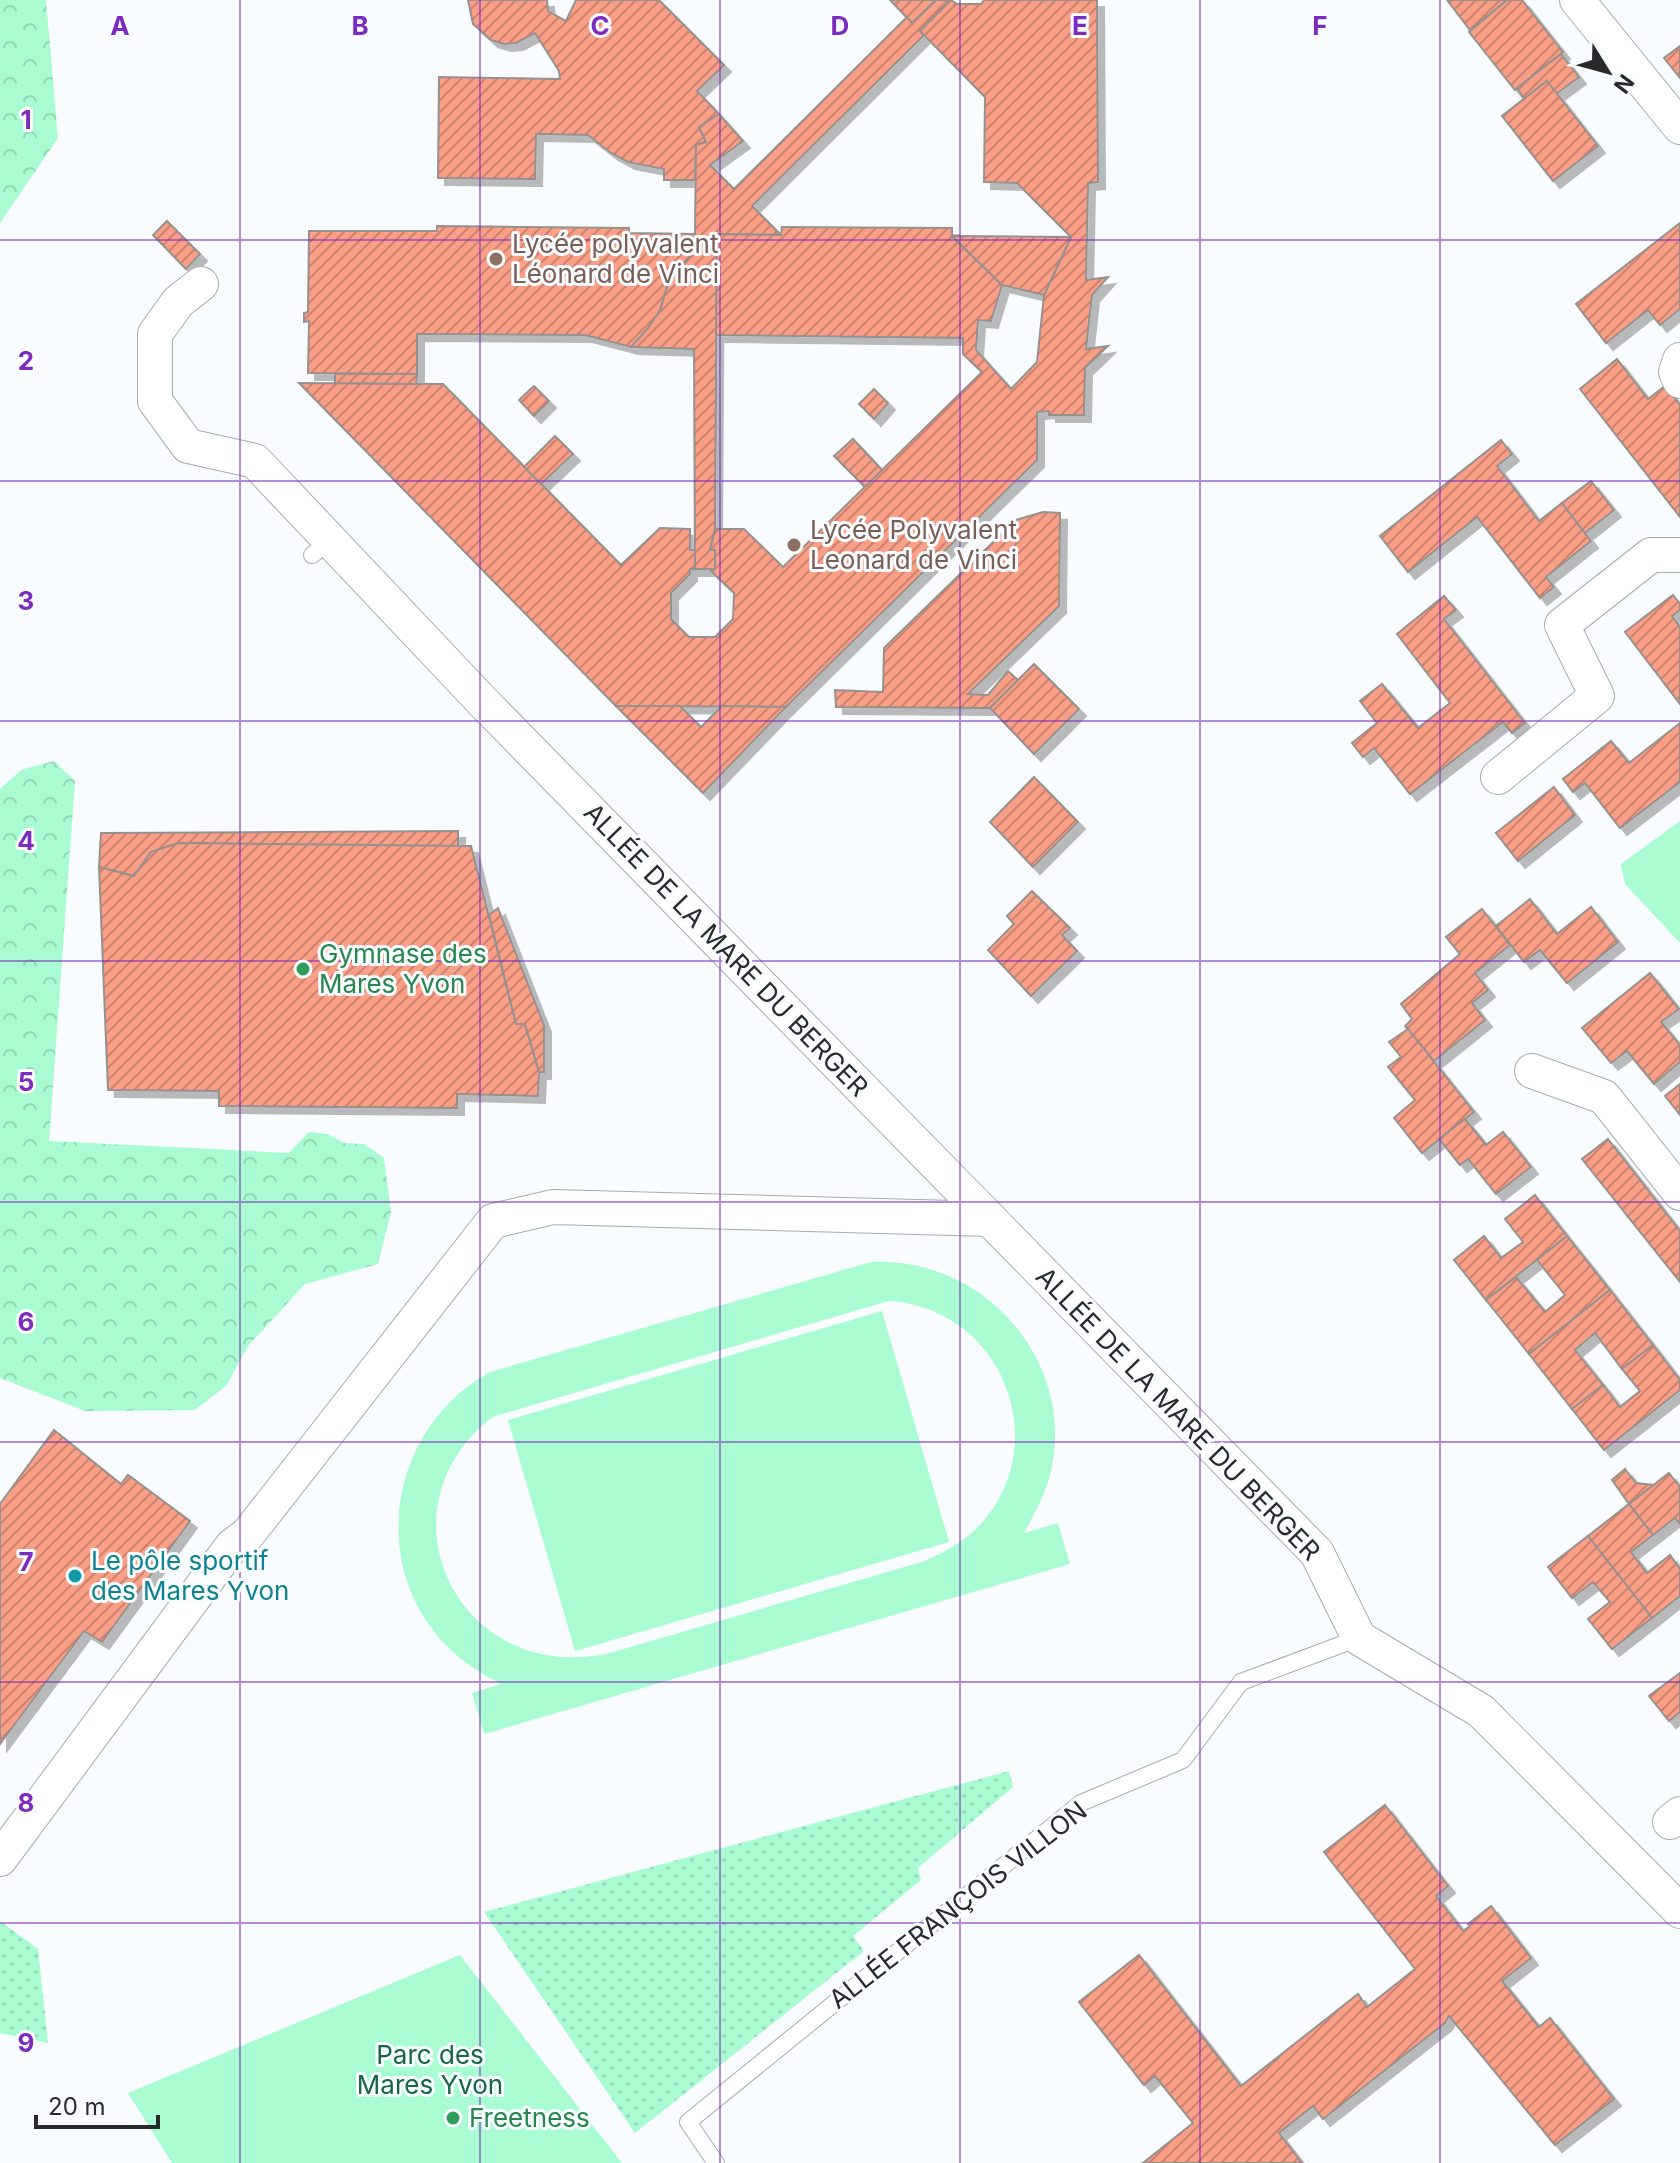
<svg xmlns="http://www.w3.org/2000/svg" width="1680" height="2163" viewBox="0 0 1680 2163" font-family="Inter,sans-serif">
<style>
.grass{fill:url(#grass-dots)}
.forest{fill:url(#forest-crowns)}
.park{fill:#a9fbd2;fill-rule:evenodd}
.building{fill:url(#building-hatch);stroke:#96908e;stroke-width:2;filter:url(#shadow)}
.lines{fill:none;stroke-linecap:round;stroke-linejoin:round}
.lane-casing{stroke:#a7abb0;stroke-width:18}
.street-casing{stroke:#a7abb0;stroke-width:36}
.lane{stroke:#fff;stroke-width:16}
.street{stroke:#fff;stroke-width:34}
.grid{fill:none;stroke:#7b2cbf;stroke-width:2;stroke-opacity:0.55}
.education-dot{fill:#8d6e63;stroke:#f9fcfe;stroke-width:3}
.leisure-dot{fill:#2e9e5b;stroke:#f9fcfe;stroke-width:3}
.culture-dot{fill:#0f9aa8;stroke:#f9fcfe;stroke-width:3}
.labels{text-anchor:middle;stroke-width:6;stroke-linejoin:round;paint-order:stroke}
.education-label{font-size:26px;fill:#785e54;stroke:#f9fcfe;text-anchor:start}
.street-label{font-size:26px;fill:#282a2b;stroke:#f9fcfe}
.leisure-label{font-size:26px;fill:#27864d;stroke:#f9fcfe;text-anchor:start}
.culture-label{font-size:26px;fill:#0d838f;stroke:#f9fcfe;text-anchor:start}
.park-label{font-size:26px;fill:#176446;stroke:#f9fcfe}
.grid-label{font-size:26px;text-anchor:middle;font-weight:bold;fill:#7b2cbf;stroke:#f9fcfe;stroke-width:6;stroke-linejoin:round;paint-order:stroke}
</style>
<defs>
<pattern id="grass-dots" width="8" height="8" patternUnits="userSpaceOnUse" patternTransform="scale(2)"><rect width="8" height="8" fill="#a9fbd2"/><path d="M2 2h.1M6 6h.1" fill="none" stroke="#91d7b4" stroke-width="1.8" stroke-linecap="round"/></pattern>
<pattern id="forest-crowns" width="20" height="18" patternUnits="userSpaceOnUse" patternTransform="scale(2)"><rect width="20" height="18" fill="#a9fbd2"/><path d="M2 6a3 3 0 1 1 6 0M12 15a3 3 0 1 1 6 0" fill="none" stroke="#91d7b4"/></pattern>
<pattern id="building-hatch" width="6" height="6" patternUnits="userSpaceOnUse" patternTransform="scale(2)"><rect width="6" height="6" fill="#fb9f86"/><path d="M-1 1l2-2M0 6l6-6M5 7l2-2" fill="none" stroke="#cb826e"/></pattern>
<filter id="shadow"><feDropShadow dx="7" dy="7" stdDeviation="0" flood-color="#0004"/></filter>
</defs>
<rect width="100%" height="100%" fill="#f9fcfe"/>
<g class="grass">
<path d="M1009,1771L1013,1787L918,1868L921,1880L853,1936L864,1951L635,2133L484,1912Z"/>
<path d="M0,1921L38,1949L48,2043L0,2033Z"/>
</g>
<g class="forest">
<path d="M0,0H46L58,138L0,223Z"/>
<path d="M54,761L75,781L49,1141L289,1153L309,1132L328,1134L344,1143L364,1144L384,1158L391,1212L378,1264L305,1284L248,1346L227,1385L195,1410L85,1411L0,1378V789L21,770Z"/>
</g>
<g class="park">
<path d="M1680,821V943L1625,884L1621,864Z"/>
<path d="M871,1262C982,1256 1076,1359 1051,1471C1046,1493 1035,1513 1024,1533L1058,1523L1070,1564L484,1734L472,1693L501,1684C480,1673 462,1662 446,1645C366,1563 391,1426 490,1372ZM889,1301C1003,1308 1057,1446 977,1528C962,1543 944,1552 925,1561L610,1653C461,1687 372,1512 492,1417Z"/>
<path d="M882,1311L949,1542L575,1651L508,1420Z"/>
<path d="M460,1955L622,2163H172L128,2093Z"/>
</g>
<g class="building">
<path d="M468,0H547L548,11L566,21L576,0H659L724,65L697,91L719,114L699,127L706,142L696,145L695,180H664V169L628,162L611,153L588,135L536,134L535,179L438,178L439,77L560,79L559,71L535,33L516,43L504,44L491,40L473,24Z"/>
<path d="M890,0H936L912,23Z"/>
<path d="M936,0H951L920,31L924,35L752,206L781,235L717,234L715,529L710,550H715V569H695L694,349L631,347L648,328L660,310L669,280L689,257L695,234L696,145L706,142L699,127L719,114L743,141L710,165L734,189L907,17L912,23Z"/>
<path d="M951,0L957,4H981L984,0H1097L1098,182L1088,183L1086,280L1108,277L1092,295L1086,349L1108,346L1085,368L1084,415H1049V411L1037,412V460L786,707L616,706L299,383L443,384L621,565L660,528L690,529V550H695V569H690V574L671,593V619L689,637H715L733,619L734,593L710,570L715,569V550H710L715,529H744L783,567L982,372L963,354V338L716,335L717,234L781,235L782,227L952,228V236L1002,285L991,321L978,320L976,350L1011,389L1037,362L1044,295L1071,237L1017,183L984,182L985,97L920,31Z"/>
<path d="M1447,0H1507L1470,30Z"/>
<path d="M1507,0H1522L1563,52L1515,90L1469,32Z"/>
<path d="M1680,46V78L1664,58Z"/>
<path d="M1561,54L1579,77L1556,94L1547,81L1524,99L1517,88Z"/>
<path d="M1547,81L1598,146L1553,181L1502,116Z"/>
<path d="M167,221L200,254L186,269L153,235Z"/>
<path d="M1680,223V309L1660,325L1648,310L1606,343L1576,304Z"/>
<path d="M437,226L629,228V233L695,234L689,257L669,280L660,310L648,328L631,347L585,335L417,334V374L308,373L309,321L304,322V313L308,312L309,231H437Z"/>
<path d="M952,236L1071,237L1044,295L1002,285Z"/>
<path d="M1617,359L1648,399L1665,386L1680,405V517L1580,389Z"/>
<path d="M335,374H417L416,384L335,383Z"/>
<path d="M534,386L549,401L534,416L519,400Z"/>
<path d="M874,389L888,403L874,419L859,404Z"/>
<path d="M555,436L573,454L541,484L524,467Z"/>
<path d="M853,439L882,470L865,487L834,456Z"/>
<path d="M1501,440L1512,454L1497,466L1539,521L1562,503L1591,541L1546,577L1554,587L1540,598L1477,517L1408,572L1380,536Z"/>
<path d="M1591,481L1614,510L1585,533L1562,503Z"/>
<path d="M1043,512L1060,513L1059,606L968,694L988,695L1008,671L1018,680L990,708L836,707L835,690L883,692L884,648L1016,520Z"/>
<path d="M1673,595L1680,604V610L1672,616L1680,627V704L1625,632Z"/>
<path d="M1444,596L1456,610L1444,619L1525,723L1512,733L1503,722L1410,794L1374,748L1363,757L1352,743L1377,723L1360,701L1382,684L1418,728L1450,703L1397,634Z"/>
<path d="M1034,664L1079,709L1034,754L990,708Z"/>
<path d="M616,706H680L701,727L722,706L786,707L703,793Z"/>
<path d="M1680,723V782L1620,828L1585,783L1573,792L1563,779L1611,741L1629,763Z"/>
<path d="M1034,777L1078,822L1033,867L990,822Z"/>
<path d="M1554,787L1575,815L1518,861L1496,833Z"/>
<path d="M458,831V846L454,847L178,843L151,852L134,876L99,867L101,833Z"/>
<path d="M178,843L471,846L516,1024H525L539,1072L538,1096L457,1094V1108L219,1106V1091L108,1090L99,867L134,876L151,852Z"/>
<path d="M1032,891L1070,928L1062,935L1077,951L1031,996L988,950L1014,924L1007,916Z"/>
<path d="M1530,899L1557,934L1591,907L1618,942L1567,983L1540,950L1524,962L1496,926Z"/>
<path d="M498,908L544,1025V1072H539L525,1024H516L489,915Z"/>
<path d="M1482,909L1510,945L1475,973L1488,990L1472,1003L1485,1020L1434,1061L1405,1026L1412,1019L1401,1004L1460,954L1446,937Z"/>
<path d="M1650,973L1679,1009L1661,1022L1680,1045V1062L1654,1084L1627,1051L1611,1063L1582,1028Z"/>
<path d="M1408,1029L1474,1112L1422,1153L1394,1118L1415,1100L1388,1067L1401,1057L1389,1042Z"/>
<path d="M1680,1084V1115L1665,1096Z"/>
<path d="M1465,1119L1486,1145L1503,1132L1531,1167L1496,1194L1468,1159L1460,1165L1439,1139Z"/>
<path d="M1608,1139L1680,1231V1282L1582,1159Z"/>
<path d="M1535,1195L1567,1236L1486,1300L1454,1260L1484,1236L1501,1258L1523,1242L1505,1219Z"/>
<path d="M1567,1236L1610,1290L1529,1354L1486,1300L1516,1277L1545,1312L1565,1295L1537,1260Z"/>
<path d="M1610,1290L1653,1345L1622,1369L1595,1333L1575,1350L1603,1385L1572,1409L1529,1354Z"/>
<path d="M1653,1345L1680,1380V1390L1604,1450L1572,1409L1603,1385L1620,1407L1640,1391L1622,1369Z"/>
<path d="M54,1430L121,1484L128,1475L190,1521L102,1642L84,1631L0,1744V1504Z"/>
<path d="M1625,1469L1636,1483L1654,1485L1629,1504L1612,1480Z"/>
<path d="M1669,1473L1680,1487V1524L1675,1518L1653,1535L1629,1504Z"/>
<path d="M1629,1504L1653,1535L1631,1552L1647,1573L1670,1555L1680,1569V1596L1652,1618L1588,1536Z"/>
<path d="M1588,1536L1652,1618L1612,1649L1588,1619L1610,1602L1593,1582L1572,1598L1548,1567Z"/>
<path d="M1680,1673V1712L1669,1721L1649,1696Z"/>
<path d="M1385,1805L1448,1886L1436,1896L1463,1931L1470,1926L1468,1924L1491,1906L1531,1958L1502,1981L1539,2027L1550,2018L1614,2099L1555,2145L1449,2016L1445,2023L1323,2119L1313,2106L1279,2133L1302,2163H1143L1193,2123L1155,2076L1144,2085L1079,2002L1139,1955L1241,2086L1358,1994L1367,2007L1415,1969L1324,1852Z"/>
</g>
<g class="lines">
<defs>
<g id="lane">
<path d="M312,555L332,540"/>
<path d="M716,2163L688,2122L1081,1803L1183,1760L1241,1682L1359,1638"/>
</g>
<g id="street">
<path d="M1577,0L1680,127"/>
<path d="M201,284L178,302L155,334V401L188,446L255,461L483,702L1317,1553L1359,1638L1481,1711L1680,1911"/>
<path d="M1680,360L1676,372L1680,381"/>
<path d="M1498,777L1597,696L1562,625L1651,555H1680"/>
<path d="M1532,1071L1604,1097L1680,1193"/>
<path d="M1670,1822L1680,1814"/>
<path d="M0,1859L232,1546L248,1534L493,1221L553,1207L990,1219"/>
</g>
</defs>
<use href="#lane" class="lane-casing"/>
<use href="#street" class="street-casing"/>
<use href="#lane" class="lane"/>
<use href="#street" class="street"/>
</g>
<path class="grid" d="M240,0V2163M480,0V2163M720,0V2163M960,0V2163M1200,0V2163M1440,0V2163M0,240H1680M0,481H1680M0,721H1680M0,961H1680M0,1202H1680M0,1442H1680M0,1682H1680M0,1923H1680"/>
<g class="education-dot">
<circle cx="496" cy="259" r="8"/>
<circle cx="794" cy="545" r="8"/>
</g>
<g class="leisure-dot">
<circle cx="303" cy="969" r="8"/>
<circle cx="453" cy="2118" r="8"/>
</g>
<circle class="culture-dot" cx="75" cy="1576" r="8"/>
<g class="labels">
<g class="education-label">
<text x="512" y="253">Lycée polyvalent<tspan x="512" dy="30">Léonard de Vinci</tspan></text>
<text x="810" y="539">Lycée Polyvalent<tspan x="810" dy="30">Leonard de Vinci</tspan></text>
</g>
<g class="street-label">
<text transform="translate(726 950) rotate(46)" y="9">ALLÉE DE LA MARE DU BERGER</text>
<text transform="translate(1178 1414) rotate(46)" y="9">ALLÉE DE LA MARE DU BERGER</text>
<text transform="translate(958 1905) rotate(-38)" y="9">ALLÉE FRANÇOIS VILLON</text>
</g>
<g class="leisure-label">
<text x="319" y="963">Gymnase des<tspan x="319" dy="30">Mares Yvon</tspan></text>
<text x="469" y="2127">Freetness</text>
</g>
<g class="culture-label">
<text x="91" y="1570">Le pôle sportif<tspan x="91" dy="30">des Mares Yvon</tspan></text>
</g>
<g class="park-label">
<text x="430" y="2064">Parc des<tspan x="430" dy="30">Mares Yvon</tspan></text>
</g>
</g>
<g class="grid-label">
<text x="120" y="35">A</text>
<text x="360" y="35">B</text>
<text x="600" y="35">C</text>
<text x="840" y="35">D</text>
<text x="1080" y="35">E</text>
<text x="1320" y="35">F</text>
<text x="26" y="129">1</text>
<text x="26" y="370">2</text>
<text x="26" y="610">3</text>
<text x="26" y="850">4</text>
<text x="26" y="1091">5</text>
<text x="26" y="1331">6</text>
<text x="26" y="1571">7</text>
<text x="26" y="1812">8</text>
<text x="26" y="2052">9</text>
</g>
<g transform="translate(1608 72) rotate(127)" stroke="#f9fcfe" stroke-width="6" paint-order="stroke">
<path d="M0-6L14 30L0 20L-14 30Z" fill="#282a2b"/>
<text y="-12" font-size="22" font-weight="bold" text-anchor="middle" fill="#282a2b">N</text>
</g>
<path d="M36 2115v12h122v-12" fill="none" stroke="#282a2b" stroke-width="4"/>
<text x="48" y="2115" font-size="24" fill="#282a2b" stroke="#f9fcfe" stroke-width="6" paint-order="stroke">20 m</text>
</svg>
